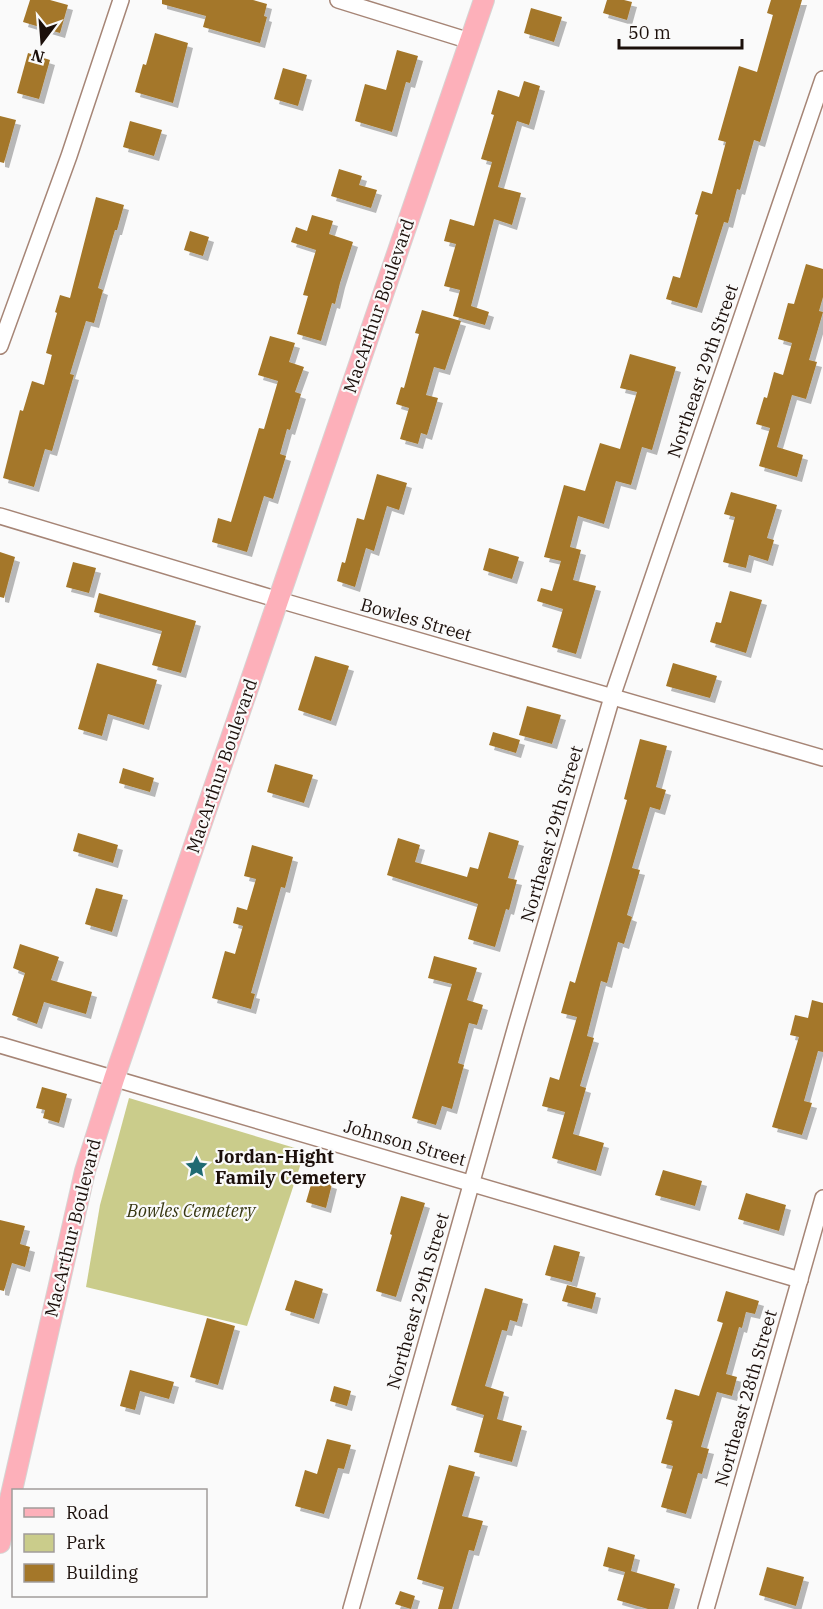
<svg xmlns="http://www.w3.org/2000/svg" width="823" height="1609" viewBox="0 0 823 1609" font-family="'IBM Plex Serif',serif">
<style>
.green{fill:#cacc8b}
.building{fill:#a47729;filter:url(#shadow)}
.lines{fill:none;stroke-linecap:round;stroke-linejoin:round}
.minor-casing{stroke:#a68576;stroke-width:18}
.major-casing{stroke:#d6d4d3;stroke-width:22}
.minor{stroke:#fff;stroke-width:15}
.major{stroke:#fdb0ba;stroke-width:20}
.labels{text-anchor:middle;stroke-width:4.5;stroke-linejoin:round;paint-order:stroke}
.street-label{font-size:18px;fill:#1b0f0a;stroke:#fafafa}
.poi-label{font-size:18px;font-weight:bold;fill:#1b0f0a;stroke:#fafafa;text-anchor:start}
.park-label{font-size:18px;font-style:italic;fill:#383813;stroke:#fafafa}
</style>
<defs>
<filter id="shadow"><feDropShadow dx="5" dy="5" stdDeviation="0" flood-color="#0004"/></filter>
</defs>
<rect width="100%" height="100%" fill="#fafafa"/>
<path class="green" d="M129,1098L305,1151L247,1326L86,1287L100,1205Z"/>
<g class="building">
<path d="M30,0H50L68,5L60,33L23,22Z"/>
<path d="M162,0H253L267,4L264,16L267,17L260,43L203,27L206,16L162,4Z"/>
<path d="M607,0H624L632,2L627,20L603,13Z"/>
<path d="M771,0H802L760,142L754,140L740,190L737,189L728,223L724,222L697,308L666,299L673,276L680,278L698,215L695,214L702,191L712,194L726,142L718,140L739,66L757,72L773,15L767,13Z"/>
<path d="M531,8L562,17L554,42L524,33Z"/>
<path d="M155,33L188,43L173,103L135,92L143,64L146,65Z"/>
<path d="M397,50L418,56L410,83L406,82L392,132L355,121L365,84L386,90Z"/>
<path d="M28,53L50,60L39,99L17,93Z"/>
<path d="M283,68L307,75L298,106L274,99Z"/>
<path d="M524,81L540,86L529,125L517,121L498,187L521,193L512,225L494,219L471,306L489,312L485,325L453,316L460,290L444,286L456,244L444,241L450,219L474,226L492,162L481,159L494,115L491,114L498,90L519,97Z"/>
<path d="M0,116L16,120L4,163L0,162Z"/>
<path d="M130,121L162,130L154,156L123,147Z"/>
<path d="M339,169L362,176L359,185L377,190L371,208L331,196Z"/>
<path d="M96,197L124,205L117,230H115L98,288L103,290L94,323L86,321L70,374L74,375L52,451L45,449L34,487L3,478L20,410L23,411L32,381L44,385L52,355L46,353L57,313L55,312L60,295L70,298Z"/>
<path d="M312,215L333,221L329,234L353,242L340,283L335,304L332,303L321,341L297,334L308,296L303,295L316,250L291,242L296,227L307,231Z"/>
<path d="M190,231L209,237L203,256L184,250Z"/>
<path d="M806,264L823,269V297L819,311L823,312L809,360L817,362L806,399L792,395L777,447L803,455L797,477L759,466L770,428L756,424L764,397L767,398L774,372L783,375L792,343L778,339L788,303L794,304Z"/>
<path d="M422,310L461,321L445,370L434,367L426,395L438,398L427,435L421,433L418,444L400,439L409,408L396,404L401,387L404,388L419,334L415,333Z"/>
<path d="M270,336L295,343L289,362L304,367L295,392L301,394L290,430L287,429L280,454L286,456L273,499L264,496L247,552L212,542L218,518L231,522L259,428L264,429L278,381L258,375Z"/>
<path d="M630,354L676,367L652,450L642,447L631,485L616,481L604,524L578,516L570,547L581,550L573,580L596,586L576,654L552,647L563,609L537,601L541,588L552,591L561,561L544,557L564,485L585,491L600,443L620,449L637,392L620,388Z"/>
<path d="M377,474L407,483L399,510L387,506L374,551L366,548L355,587L337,581L342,562L345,563L357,518L364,520Z"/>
<path d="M731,492L777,505L767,538L774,540L768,561L749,555L746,568L723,562L735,517L724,514Z"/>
<path d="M489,548L519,557L512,579L483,570Z"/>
<path d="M0,552L15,557L4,598L0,597Z"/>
<path d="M73,562L96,568L89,593L66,587Z"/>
<path d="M730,591L762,600L746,653L710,642L716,622L721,623Z"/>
<path d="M99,593L196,621L181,673L152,665L162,631L94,612Z"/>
<path d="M315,656L349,666L331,721L298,710Z"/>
<path d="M97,663L157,680L144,725L108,714L102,736L78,729Z"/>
<path d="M673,663L717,676L710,698L666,686Z"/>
<path d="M527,706L561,715L552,744L519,735Z"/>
<path d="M493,732L520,740L516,753L489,745Z"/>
<path d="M640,739L667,746L656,787L666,790L660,810L650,807L632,868L640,870L627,915L632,917L624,944L618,942L607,983L601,981L587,1036L594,1038L580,1086L586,1088L573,1134L604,1143L596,1171L552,1158L565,1112L542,1106L550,1077L559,1080L577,1017L561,1013L570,981L575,983L610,861L627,800L624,799Z"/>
<path d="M275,764L313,775L304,803L267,792Z"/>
<path d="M123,768L154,778L150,792L119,783Z"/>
<path d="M489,832L519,841L508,878L517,880L509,910L506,909L495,947L468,939L478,904L387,875L398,838L420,845L415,862L467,877L470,867L478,869Z"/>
<path d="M78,833L118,845L113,863L73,851Z"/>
<path d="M252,845L293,857L285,888L281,887L251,993L255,994L251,1009L212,998L225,951L235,954L243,926L233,923L237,907L247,910L256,879L244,876Z"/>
<path d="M96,888L123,895L112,932L85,924Z"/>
<path d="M20,944L59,957L51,980L92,992L86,1014L44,1002L37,1024L12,1015L25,973L13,968Z"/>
<path d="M434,956L477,968L467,1000L483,1005L477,1025L469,1023L458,1063L464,1065L452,1109L442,1106L436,1125L412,1118L452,984L428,978Z"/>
<path d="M812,1000L823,1003V1052L818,1051L804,1101L812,1103L802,1135L772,1127L799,1037L790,1035L795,1015L808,1018Z"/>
<path d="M42,1087L67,1094L59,1123L43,1118L45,1110L36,1108Z"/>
<path d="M663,1170L702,1181L695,1206L655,1195Z"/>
<path d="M313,1178L332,1184L326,1208L306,1202Z"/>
<path d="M746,1193L786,1205L779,1231L738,1219Z"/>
<path d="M401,1196L425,1203L396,1297L376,1291L392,1235L390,1234Z"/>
<path d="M0,1220L25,1226L20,1244L30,1247L25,1267L12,1263L4,1291L0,1290Z"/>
<path d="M554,1245L580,1252L572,1282L545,1275Z"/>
<path d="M295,1280L323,1289L314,1319L285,1310Z"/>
<path d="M567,1285L596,1293L592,1309L562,1301Z"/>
<path d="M485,1288L523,1299L517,1322L510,1320L507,1331L502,1330L485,1386L504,1392L497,1419L522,1426L512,1462L474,1452L484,1415L451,1405Z"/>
<path d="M726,1291L759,1301L755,1314L746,1312L742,1328L739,1327L726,1374L737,1377L732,1396L717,1392L701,1447L709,1449L702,1474L698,1473L686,1514L661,1507L673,1466L661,1463L673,1421L666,1419L675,1389L699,1396L723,1323L717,1321Z"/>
<path d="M207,1318L235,1326L218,1385L190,1377Z"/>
<path d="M130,1370L174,1382L169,1399L140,1391L135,1410L120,1406Z"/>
<path d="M334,1386L351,1391L347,1406L330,1401Z"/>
<path d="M327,1439L351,1445L344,1469L338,1468L324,1514L295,1506L305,1470L317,1474Z"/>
<path d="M449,1465L475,1472L462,1516L483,1521L474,1551L469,1550L452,1609H438L444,1587L417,1579Z"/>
<path d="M608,1547L635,1555L631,1571L675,1584L668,1609H648L617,1600L625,1572L603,1566Z"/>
<path d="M767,1567L804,1577L796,1606L759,1595Z"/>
<path d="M400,1591L415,1596L411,1609L395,1604Z"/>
</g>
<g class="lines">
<defs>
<g id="minor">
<path d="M338,0L470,41"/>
<path d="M0,346L69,156L121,0"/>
<path d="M0,516L279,600L823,758"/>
<path d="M0,1045L800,1280"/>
<path d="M351,1609L516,1026L612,697L823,79"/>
<path d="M706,1609L823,1198"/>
</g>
<path id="major" d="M0,1543L85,1171L114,1079L484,0"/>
</defs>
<use href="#minor" class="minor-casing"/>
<use href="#major" class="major-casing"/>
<use href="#minor" class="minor"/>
<use href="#major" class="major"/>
</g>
<defs>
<symbol id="sight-bare" viewBox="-9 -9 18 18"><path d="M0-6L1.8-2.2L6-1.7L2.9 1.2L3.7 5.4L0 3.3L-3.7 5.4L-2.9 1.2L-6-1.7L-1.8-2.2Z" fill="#1f6a72" stroke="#fafafa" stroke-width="2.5" paint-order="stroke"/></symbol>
</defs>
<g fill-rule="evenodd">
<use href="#sight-bare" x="180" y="1150" width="33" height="33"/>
</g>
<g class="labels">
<g class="street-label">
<text transform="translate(379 306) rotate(-71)" y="6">MacArthur Boulevard</text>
<text transform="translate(703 371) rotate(-71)" y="6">Northeast 29th Street</text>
<text transform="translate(416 620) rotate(16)" y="6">Bowles Street</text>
<text transform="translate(222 766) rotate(-71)" y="6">MacArthur Boulevard</text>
<text transform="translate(552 834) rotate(-74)" y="6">Northeast 29th Street</text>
<text transform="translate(405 1143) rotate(16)" y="6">Johnson Street</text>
<text transform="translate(73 1228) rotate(-76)" y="6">MacArthur Boulevard</text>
<text transform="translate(418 1301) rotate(-74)" y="6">Northeast 29th Street</text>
<text transform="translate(746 1398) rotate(-74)" y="6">Northeast 28th Street</text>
</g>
<g class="poi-label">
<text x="215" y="1163">Jordan-Hight<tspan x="215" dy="21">Family Cemetery</tspan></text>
</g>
<g class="park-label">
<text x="191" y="1217">Bowles Cemetery</text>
</g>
</g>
<rect x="12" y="1489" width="195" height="108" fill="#fafafa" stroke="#a19c9a" stroke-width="1.5"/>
<rect x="24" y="1508" width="30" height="9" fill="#fdb0ba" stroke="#a19c9a" stroke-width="1.5"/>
<text x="66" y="1519" font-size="18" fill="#1b0f0a">Road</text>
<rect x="24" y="1534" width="30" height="18" fill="#cacc8b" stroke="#a19c9a" stroke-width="1.5"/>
<text x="66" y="1549" font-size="18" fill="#1b0f0a">Park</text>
<rect x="24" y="1564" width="30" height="18" fill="#a47729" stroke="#a19c9a" stroke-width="1.5"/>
<text x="66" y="1579" font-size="18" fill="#1b0f0a">Building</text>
<g transform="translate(42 42) rotate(196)" stroke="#fafafa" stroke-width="4.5" paint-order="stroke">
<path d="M0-4.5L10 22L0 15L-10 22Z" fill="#1b0f0a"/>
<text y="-9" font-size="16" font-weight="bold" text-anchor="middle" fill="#1b0f0a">N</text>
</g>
<path d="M619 39v9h123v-9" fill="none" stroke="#1b0f0a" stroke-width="3"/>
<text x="628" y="39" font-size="18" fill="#1b0f0a" stroke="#fafafa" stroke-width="4.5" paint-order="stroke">50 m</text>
</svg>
